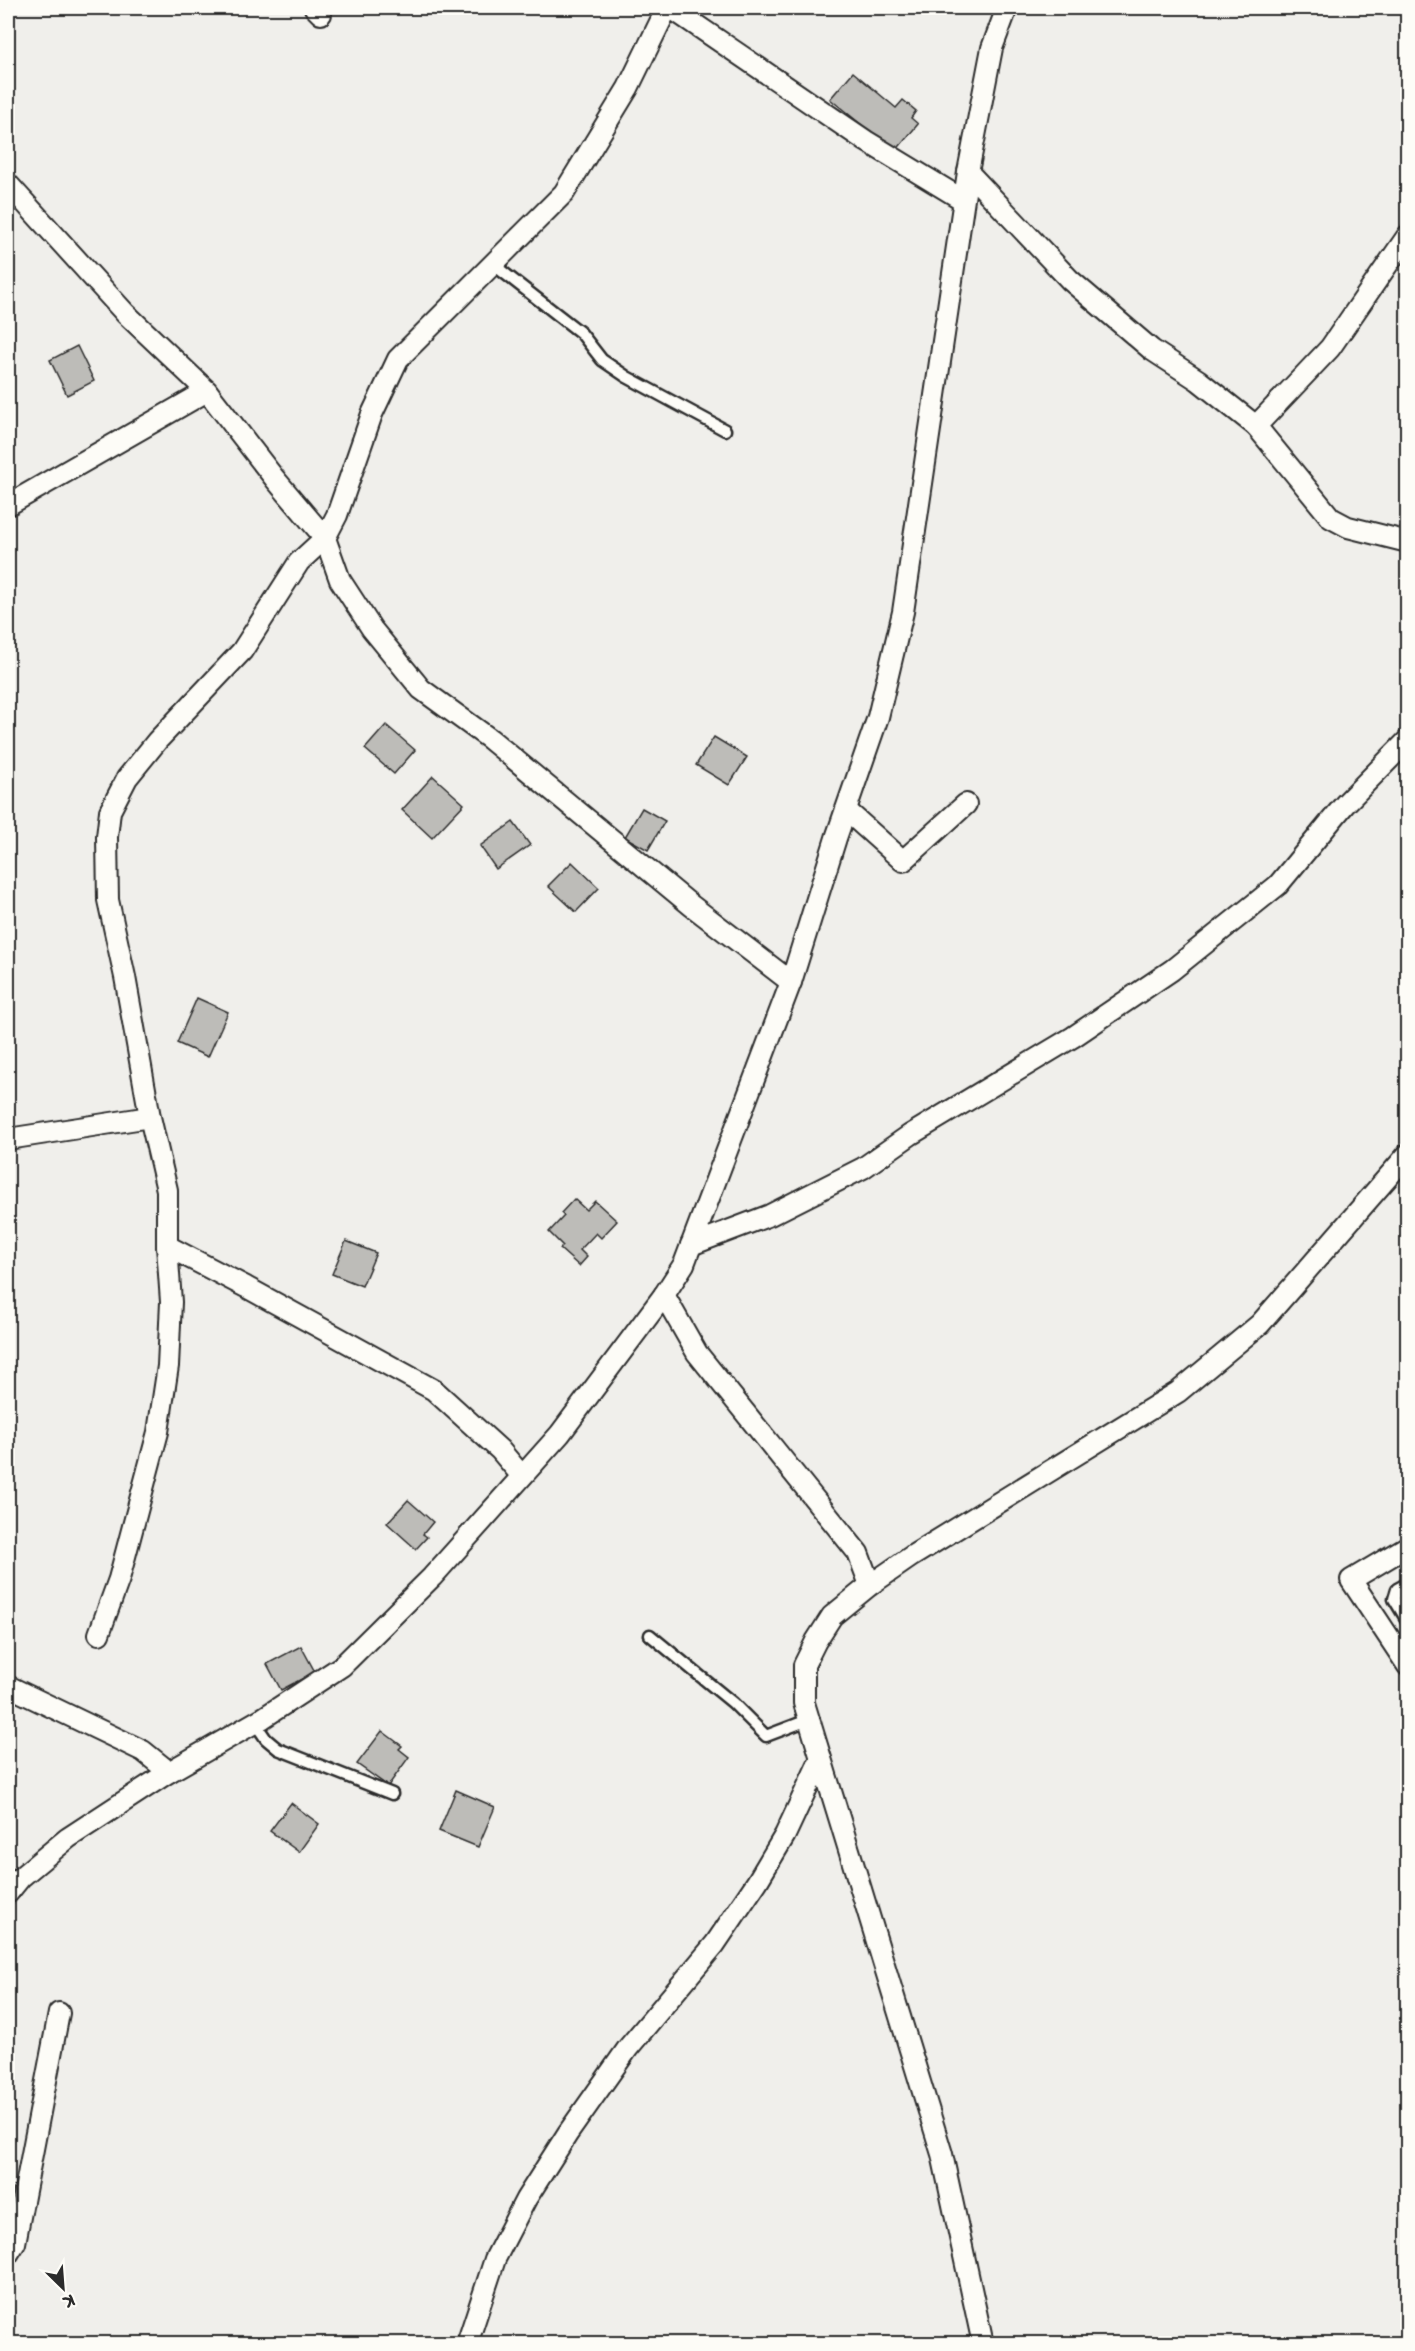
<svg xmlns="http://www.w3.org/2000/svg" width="1415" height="2351" viewBox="0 0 1415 2351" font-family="'Shantell Sans',sans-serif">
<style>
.building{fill:#bdbcb8;stroke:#2b2b2b;stroke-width:1.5}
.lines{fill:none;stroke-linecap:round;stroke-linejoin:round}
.service-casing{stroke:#2b2b2b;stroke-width:15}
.minor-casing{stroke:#2b2b2b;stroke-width:24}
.service{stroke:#fdfcf7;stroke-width:10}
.minor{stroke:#fdfcf7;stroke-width:20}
</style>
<rect width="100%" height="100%" fill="#f0efeb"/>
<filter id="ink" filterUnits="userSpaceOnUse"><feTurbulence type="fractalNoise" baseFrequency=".0167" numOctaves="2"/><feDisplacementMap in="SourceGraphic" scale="12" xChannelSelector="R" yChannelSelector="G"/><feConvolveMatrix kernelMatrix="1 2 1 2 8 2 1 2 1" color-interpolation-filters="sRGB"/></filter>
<g filter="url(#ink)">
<g class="building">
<path d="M853,72L896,108L903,100L916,111L911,118L918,124L895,152L830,99Z"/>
<path d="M77,346L94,381L67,395L50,360Z"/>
<path d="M386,725L415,750L394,774L365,749Z"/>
<path d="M714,737L747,757L729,785L696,765Z"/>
<path d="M433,776L464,804L432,838L402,810Z"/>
<path d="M642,808L665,821L648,850L625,837Z"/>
<path d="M513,822L530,845L496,869L480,846Z"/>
<path d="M572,862L599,888L576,912L548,886Z"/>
<path d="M197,998L228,1012L208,1057L177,1043Z"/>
<path d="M574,1199L586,1210L595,1201L617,1221L601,1238L596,1233L580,1250L587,1257L579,1266L560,1249L563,1246L549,1232L564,1216L561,1213Z"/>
<path d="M346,1241L376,1253L362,1286L332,1274Z"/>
<path d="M408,1500L433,1522L423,1534L427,1537L416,1549L387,1523Z"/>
<path d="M301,1646L315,1672L281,1690L267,1664Z"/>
<path d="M382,1731L402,1746L399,1749L409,1757L388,1786L357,1764Z"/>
<path d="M456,1790L495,1807L478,1847L439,1831Z"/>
<path d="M291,1803L319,1824L299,1852L270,1831Z"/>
</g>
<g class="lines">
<defs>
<g id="service">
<path d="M494,265L581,333L602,360L627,377L725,430"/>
<path d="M1408,1583L1397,1589L1394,1599L1408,1622"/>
<path d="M650,1635L733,1703L766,1736L808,1720"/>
<path d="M255,1723L266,1739L278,1749L392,1794"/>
</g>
<g id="minor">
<path d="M315,8L321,14"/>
<path d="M671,8L866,141L963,200"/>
<path d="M968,172L1070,280L1152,350L1198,380L1256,426L1331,518L1348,527L1408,542"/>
<path d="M8,184L125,313L207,391L275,479L325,538L340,580L372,629L421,689L490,739L692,906L791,982"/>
<path d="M1256,426L1330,348L1408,235"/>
<path d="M8,505L207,391"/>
<path d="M846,810L903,861L966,804"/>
<path d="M8,1139L150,1117"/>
<path d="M691,1245L770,1215L863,1168L910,1135L1073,1037L1172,970L1278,885L1345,804L1408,740"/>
<path d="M167,1246L246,1287L434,1390L500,1450L521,1475"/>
<path d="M664,1295L697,1353L858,1553L870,1585"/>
<path d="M1408,1546L1351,1580L1408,1666"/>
<path d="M99,1634L119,1579L158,1432L168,1366L171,1302L167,1246V1190L150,1117L125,977L108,900L107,837L110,811L127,778L157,741L242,651L299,562L325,538L337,515L372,414L398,359L564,193L628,88L667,8"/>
<path d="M8,1686L143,1751L169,1772"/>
<path d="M8,1893L21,1877L68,1838L169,1772L263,1718L342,1666L432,1577L560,1434L664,1295L684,1264L791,982L836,838L878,717L903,612L968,172L992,48L1007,8"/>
<path d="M8,2254L15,2243L59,2013"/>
<path d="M467,2344L495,2259L526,2199L568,2133L628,2048L715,1944L757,1882L785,1835L820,1760"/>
<path d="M983,2344L942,2154L804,1703V1665L816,1641L832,1616L870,1585L912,1556L1178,1392L1260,1324L1408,1154"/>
</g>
</defs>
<use href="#service" class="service-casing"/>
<use href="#minor" class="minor-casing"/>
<use href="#service" class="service"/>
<use href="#minor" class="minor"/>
</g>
</g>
<rect width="1415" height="2351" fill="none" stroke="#fdfcf7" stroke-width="30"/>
<rect x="15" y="15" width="1385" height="2321" fill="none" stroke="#2b2b2b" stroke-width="2" filter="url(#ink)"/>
<g transform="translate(63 2288) rotate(155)" stroke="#fdfcf7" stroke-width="4.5" paint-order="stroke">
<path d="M0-4.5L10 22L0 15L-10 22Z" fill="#2b2b2b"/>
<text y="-9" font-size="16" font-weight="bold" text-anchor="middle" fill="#2b2b2b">K</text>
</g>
</svg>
